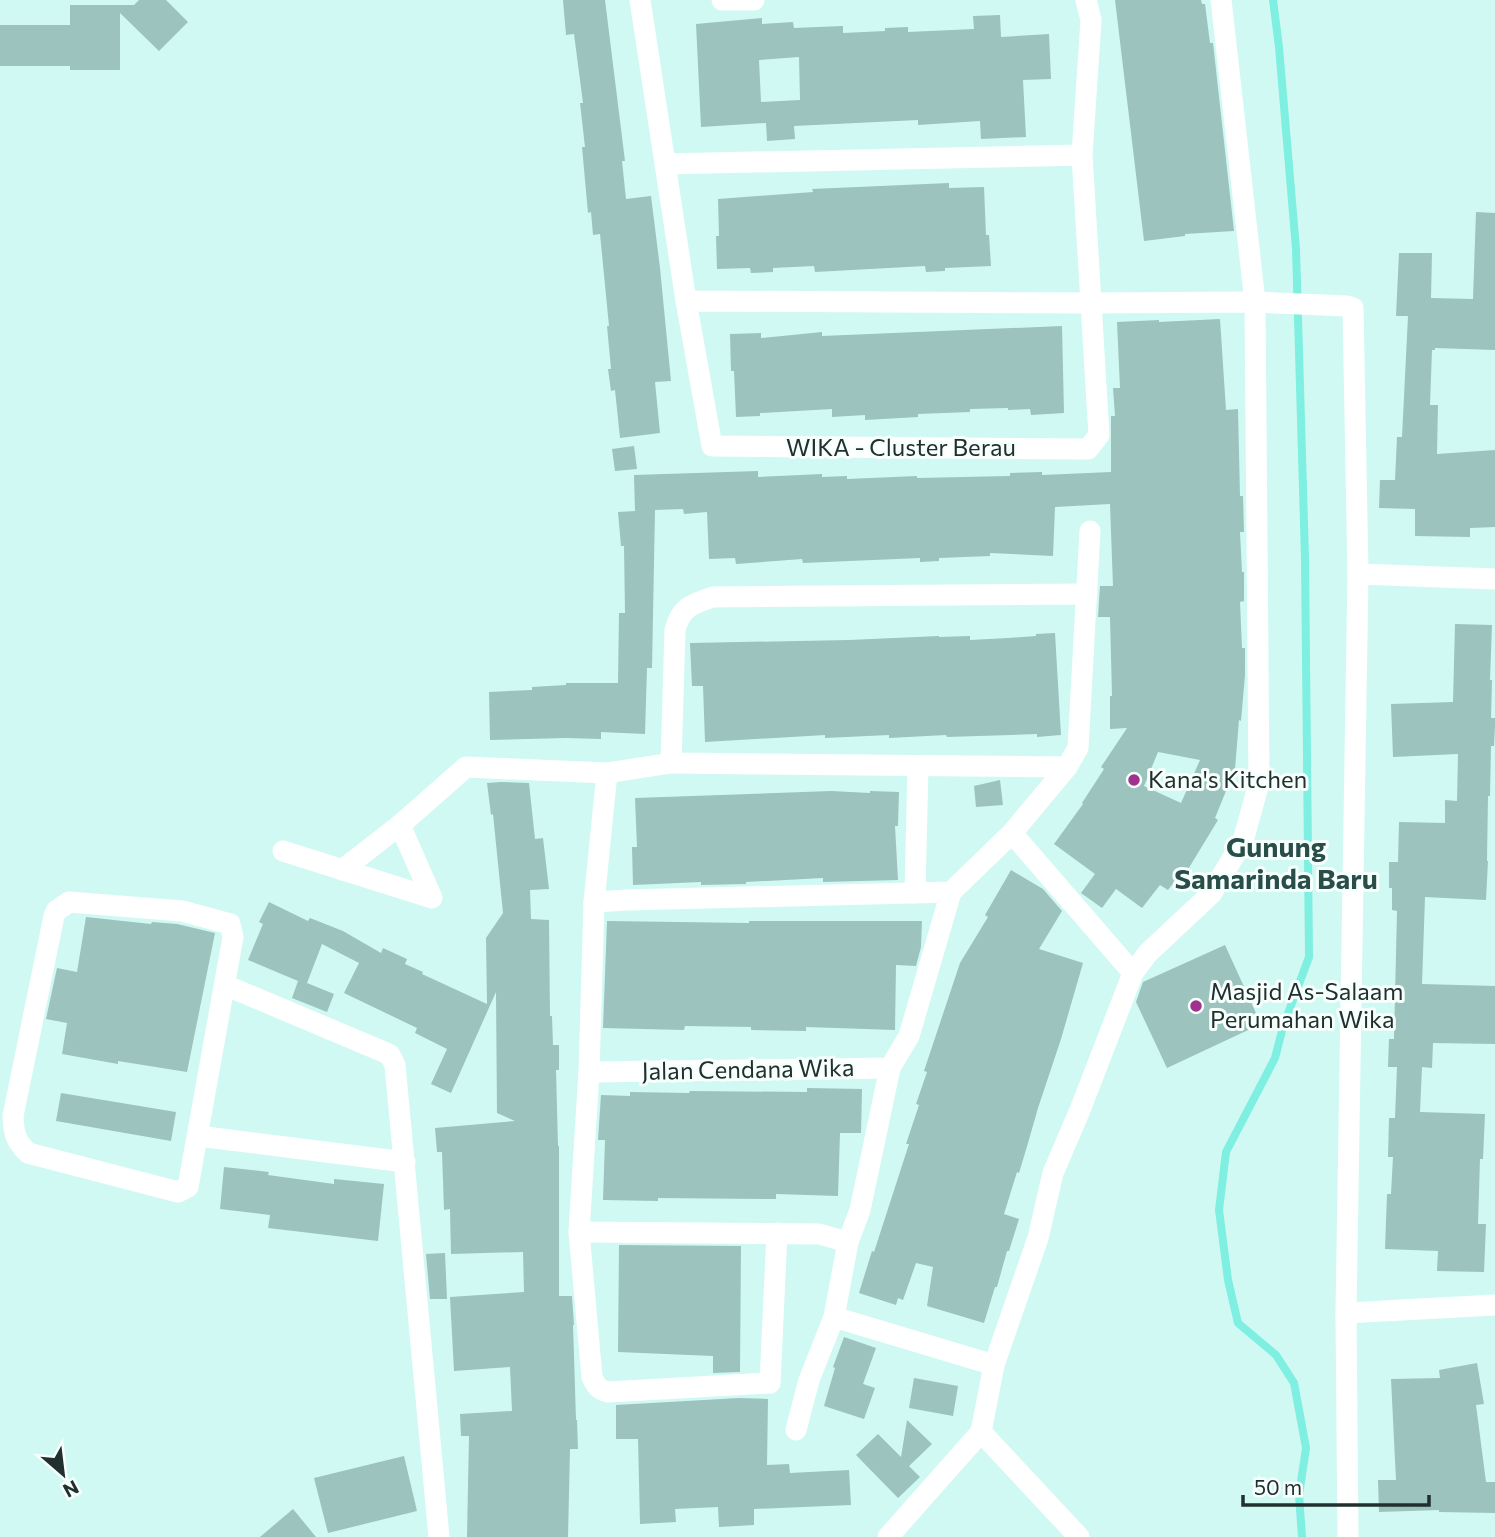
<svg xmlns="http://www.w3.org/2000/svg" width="1495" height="1537" viewBox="0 0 1495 1537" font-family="Commissioner,sans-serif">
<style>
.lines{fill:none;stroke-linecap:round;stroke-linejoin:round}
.stream{stroke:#7eefe0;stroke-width:8}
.building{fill:#9cc3bd;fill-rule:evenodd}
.minor{stroke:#fff;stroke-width:21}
.poi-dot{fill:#9f3190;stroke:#f7fffd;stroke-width:2.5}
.labels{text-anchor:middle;stroke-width:6;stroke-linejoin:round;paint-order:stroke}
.street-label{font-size:24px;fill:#21302e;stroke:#f7fffd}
.poi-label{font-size:24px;fill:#21302e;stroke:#f7fffd;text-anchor:start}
.quarter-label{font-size:28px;font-weight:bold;fill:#294d48;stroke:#f7fffd}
</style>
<rect width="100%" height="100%" fill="#d1f9f3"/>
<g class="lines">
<path class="stream" d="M1273,0L1279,47L1296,249L1305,558L1309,957L1283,1027L1275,1058L1226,1152L1219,1210L1228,1280L1238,1323L1276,1355L1294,1383L1306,1448L1299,1495L1302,1537"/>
</g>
<g class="building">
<path d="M139,0H166L188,22L159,51L120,13V70H70V66H0V25H70V5H134Z"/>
<path d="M563,0H605L625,161H622L626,199L651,196L660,268L671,381L655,382L660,433L620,438L615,390L611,391L608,369H611L607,326H609L600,234L593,235L591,212L588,213L582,147H585L580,103H583L574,34L566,35Z"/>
<path d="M1115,0H1201L1202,4H1205L1210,43H1213L1234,231L1185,234V236L1144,241Z"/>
<path d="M1000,15L1001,37L1049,34L1051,79L1023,80L1026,137L981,139L980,121L918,125V120L794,126L795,139L767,141L766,123L701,127L696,24L762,18V24L793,22L794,28L843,26V33L885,31V28L908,27V32L974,29L973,16ZM799,57L800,100L761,102L759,60Z"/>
<path d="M949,183V188L984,187L986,235H989L991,266L945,268V271L926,272L925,266L815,272L814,266L773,268V272L751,273L750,268L717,269L716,236H719L718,199L813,192L812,189Z"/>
<path d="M1476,212L1495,213V350L1435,348V350H1432L1430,405H1438L1437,454L1495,450V527L1470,528V537L1415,536V509L1379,508L1380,480H1395L1397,437H1402L1408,316H1396L1399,253H1432L1431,298L1473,299Z"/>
<path d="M1220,319L1226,410L1238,409L1240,496H1243L1244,532H1240L1242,572H1244V601L1240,602L1242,648H1245V675L1241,721L1239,720L1235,769L1215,818L1218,820L1187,871L1184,869L1168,890L1160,885L1142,908L1116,889L1102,908L1081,893L1095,874L1054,844L1083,804L1082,803L1104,769L1101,767L1127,728L1110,729V696H1112L1110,617H1098L1100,586H1113L1110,504L1055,507L1053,556L990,553V556L939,558V561L920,562V558L803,563L802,559L736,564L735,558L709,559L707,512L684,514L683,509L655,510L652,668H647L645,734L601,732V739L566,738L490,740L489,692L532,690V687L566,685V683H618L619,613H625L624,546H621L618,512L635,511L634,475L758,471V477L822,474V477L847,476V479L917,476V478L1010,476V473L1042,472V475L1111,472V416H1115L1113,388H1120L1117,322L1159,320V322ZM1158,752L1200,760L1181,803L1144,786Z"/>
<path d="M1062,326L1064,413L1031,415L1030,409L1008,410V408L970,409V412L918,414V417L865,420V415L832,417V409L760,413V416L736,417L734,371H731L730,334L761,333V338L822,332V336Z"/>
<path d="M634,446L637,469L615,471L612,449Z"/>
<path d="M1455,624L1492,625L1490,680H1492L1491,718H1495V725L1494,746H1491L1490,796H1488L1487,861H1488L1486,900L1425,897L1422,984L1495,986V1044L1433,1043L1432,1068L1422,1067L1420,1112L1485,1114L1483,1159H1480L1478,1224H1486L1484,1272L1437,1271L1438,1251L1385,1249L1387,1194H1391L1393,1157H1388L1389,1118H1395L1397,1067H1388L1389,1039H1394L1397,911L1392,910V888H1389V862H1398L1399,822L1445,823V800L1457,801L1458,754L1393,757L1391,704L1453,702Z"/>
<path d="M1055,633L1061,735L1037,737V734L947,737L946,735L889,738V735L825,738V735L705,742L703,686H692L690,643L849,640L939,636V637L970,636V640L1008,638L1036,636V634Z"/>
<path d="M1000,780L1003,805L976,807L974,786Z"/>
<path d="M501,782L529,783L535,839L543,838L549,889L530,890L531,919L549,920L550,1016H552L553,1045H559V1070H556L558,1146H559V1296H572L574,1325H573L576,1420H577L578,1449H570L568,1537H467L469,1436H461L460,1414L512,1411L510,1367L454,1371L450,1297L524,1292L523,1252L451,1254L450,1209L444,1210L442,1152H437L435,1128L515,1121L497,1113L496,992L451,1093L431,1084L447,1049L415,1033L417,1028L344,993L359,963L322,944L307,983L334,994L327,1012L292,998L298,981L248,960L263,924L259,922L269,902L308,921L310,918L343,931L381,953L383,948L407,959L405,964L423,972L422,974L487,1004L486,938L503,913L493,814L491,815L487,783Z"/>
<path d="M831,791L870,793V791L899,792L898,826H895L898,880L823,882V878L746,882V884L701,885V882L633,885L632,847H637L635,798Z"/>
<path d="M1011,870L1043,889L1062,911L1039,949L1083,963L1061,1039L1038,1108L1028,1143L1019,1173L1017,1172L1004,1214L1019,1219L1009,1251H1007L997,1287H995L984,1323L927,1306L933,1267L916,1263L903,1300L898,1298L896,1305L859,1293L872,1251L874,1252L909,1144H906L919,1105L916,1104L927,1072L924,1071L960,963L988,917L985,915Z"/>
<path d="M86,917L151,924L152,922L177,924L215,933L187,1072L118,1061V1064L62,1054L67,1023L46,1019L57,968L77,972Z"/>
<path d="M607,921L749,923V921H922L921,947L916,966L896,965L895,1030L806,1027V1031L751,1030V1027L685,1026L684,1030L603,1028Z"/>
<path d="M1225,945L1261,1024L1167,1068L1136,1002L1143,982Z"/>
<path d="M807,1088L862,1089L861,1133H840L838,1196L776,1194V1199L658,1198V1201L603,1200L605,1140H598L601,1095L630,1096V1092L689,1093L690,1091L807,1092Z"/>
<path d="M61,1093L176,1112L171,1141L56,1121Z"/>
<path d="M224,1167L269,1172L268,1175L334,1184V1179L384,1184L378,1241L268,1228L270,1215L220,1209Z"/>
<path d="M619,1245L741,1246L740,1372L713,1373V1356L618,1352Z"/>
<path d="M445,1253L447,1299H430L426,1254Z"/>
<path d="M844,1337L876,1348L863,1384L875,1388L864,1419L824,1406L835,1368L833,1367Z"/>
<path d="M1477,1363L1484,1404L1476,1405L1486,1482H1495V1513L1439,1512V1510L1379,1512L1378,1480H1396L1391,1379L1440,1378L1439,1370Z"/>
<path d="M914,1378L958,1386L953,1416L909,1408Z"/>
<path d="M739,1398L768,1399L767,1465L789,1464L790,1473L849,1470L851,1505L754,1509V1525L719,1527L718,1507L675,1509L676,1522L640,1524L638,1439H616V1405Z"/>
<path d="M907,1420L932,1444L909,1466L920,1477L898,1498L856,1455L878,1434L901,1457Z"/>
<path d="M404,1456L417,1511L328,1533L314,1478Z"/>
<path d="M293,1509L316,1537H260Z"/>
</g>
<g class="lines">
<g class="minor">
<path d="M640,0L686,301"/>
<path d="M722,0H754"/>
<path d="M1086,0L1091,20L1082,155L1099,435L1088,449L712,446L686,301L1092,303L1255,302L1347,306L1353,308L1358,574L1346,1313L1348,1537"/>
<path d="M665,164L1082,155"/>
<path d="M1090,531L1078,748L1067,767L1012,833L1133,973"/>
<path d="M1358,574L1495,579"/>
<path d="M671,763L607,773L594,902L627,900L951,892L1012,833"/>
<path d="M1067,767L671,763L675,630C681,607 692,604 713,597L1087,594"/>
<path d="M400,825L466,767L607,773"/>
<path d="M283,851L432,898L400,825L342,870"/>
<path d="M915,893L918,766"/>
<path d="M69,902L182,911L230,924L233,937L188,1187L178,1192L28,1153C15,1140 14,1134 13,1116L54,916L56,911Z"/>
<path d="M594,902L589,1072L890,1068L909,1036L951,892"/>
<path d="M225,985L384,1052L390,1055L395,1065L439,1537"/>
<path d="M589,1072L579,1232L819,1234L848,1242L860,1210L890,1068"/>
<path d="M198,1136L405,1162"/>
<path d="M579,1232L592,1377C596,1386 599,1390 608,1392L770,1383L777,1233"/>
<path d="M1346,1313L1495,1305"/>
<path d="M834,1317L994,1365"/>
<path d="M796,1430L809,1380L834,1317L848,1242"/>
<path d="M981,1432L1079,1537"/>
<path d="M888,1537L981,1432L994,1365L1038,1238L1053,1173L1080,1110L1133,973L1148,953L1211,894L1243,841L1259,783L1255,302L1221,0"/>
</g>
</g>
<g class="poi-dot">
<circle cx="1134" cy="780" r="7"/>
<circle cx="1196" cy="1006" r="7"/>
</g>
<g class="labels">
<g class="street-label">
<text x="901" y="456">WIKA - Cluster Berau</text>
<text transform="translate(748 1070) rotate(-1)" y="8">Jalan Cendana Wika</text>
</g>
<g class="poi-label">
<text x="1148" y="788">Kana's Kitchen</text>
<text x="1210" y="1000">Masjid As-Salaam<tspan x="1210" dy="28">Perumahan Wika</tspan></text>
</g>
<g class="quarter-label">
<text x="1276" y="857">Gunung<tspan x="1276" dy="32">Samarinda Baru</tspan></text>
</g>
</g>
<g transform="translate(63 1474) rotate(152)" stroke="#f7fffd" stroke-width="5" paint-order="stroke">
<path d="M0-5L12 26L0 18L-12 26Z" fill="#21302e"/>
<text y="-10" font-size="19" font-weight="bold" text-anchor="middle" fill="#21302e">N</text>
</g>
<path d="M1243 1495v10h186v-10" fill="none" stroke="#21302e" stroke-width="3.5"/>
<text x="1254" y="1495" font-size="21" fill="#21302e" stroke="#f7fffd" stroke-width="5" paint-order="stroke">50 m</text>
</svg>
